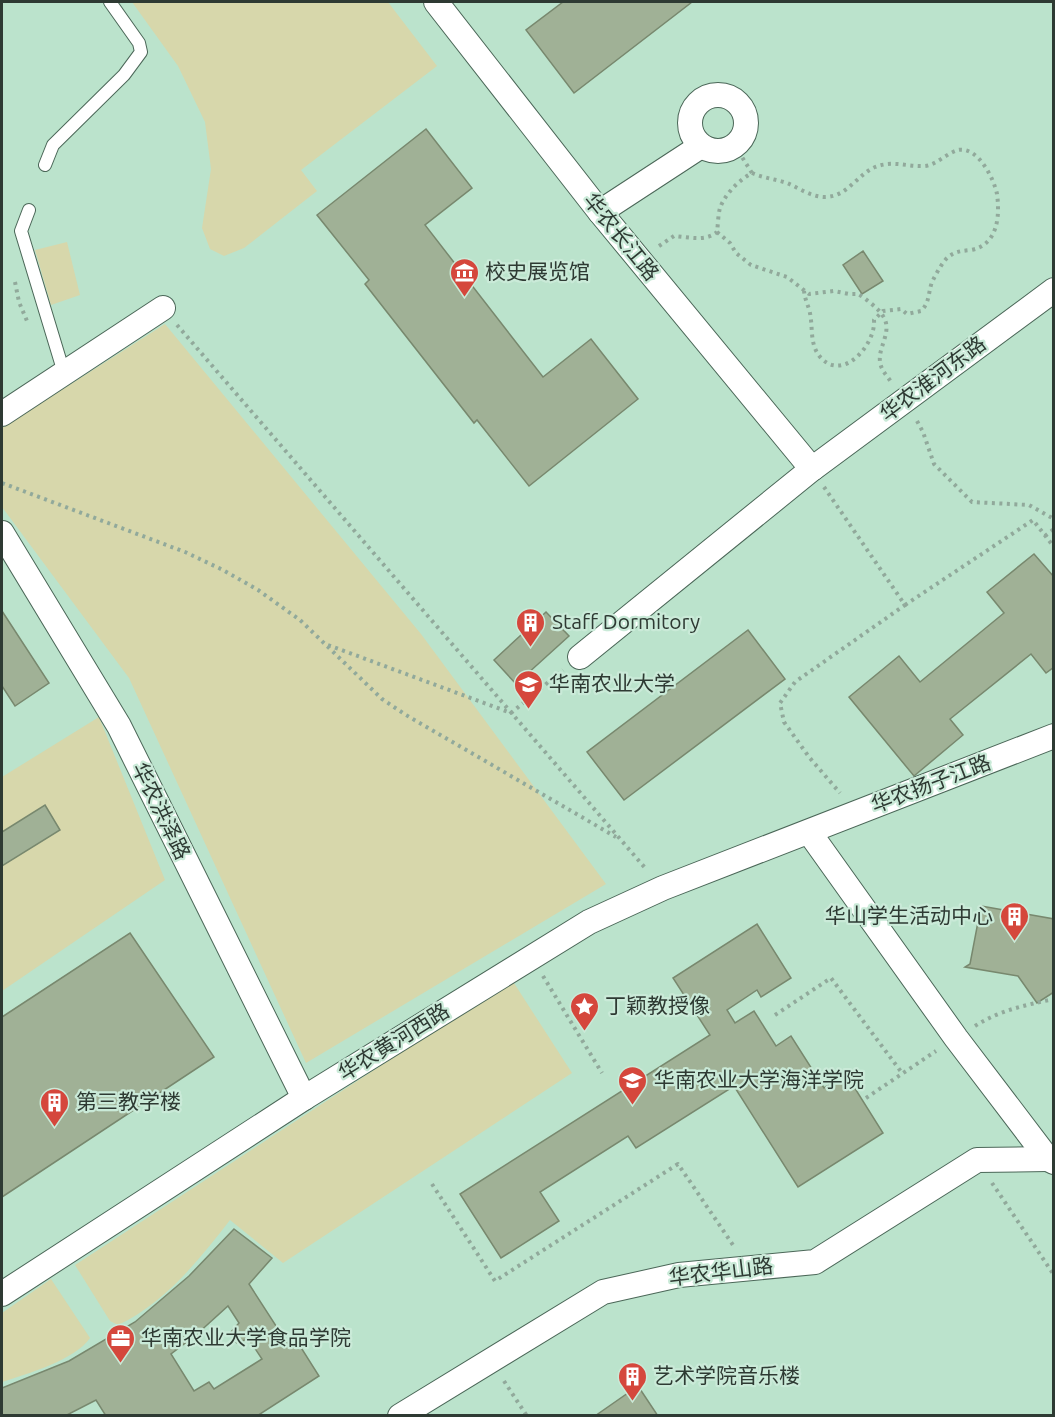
<svg xmlns="http://www.w3.org/2000/svg" width="1055" height="1417" viewBox="0 0 1055 1417" font-family="Ubuntu,'Noto Sans SC',sans-serif">
<style>
.built{fill:#bbe3cc}
.green{fill:#d7d7ab}
.building{fill:#a0b196;stroke:#78886e;stroke-width:1.5;fill-rule:evenodd}
.lines{fill:none;stroke-linecap:round;stroke-linejoin:round}
.lane-casing{stroke:#4b6758;stroke-width:14}
.street-casing{stroke:#4b6758;stroke-width:26}
.path{stroke:#91a99b;stroke-width:4;stroke-dasharray:3 4.5;stroke-linecap:butt}
.lane{stroke:#fff;stroke-width:12}
.street{stroke:#fff;stroke-width:24}
.labels{text-anchor:middle;stroke-width:4.5;stroke-linejoin:round;paint-order:stroke}
.street-label{font-size:21px;fill:#2e3a33;stroke:#caead8}
.poi-label{font-size:21px;fill:#2e3a33;stroke:#caead8;text-anchor:start}
</style>
<rect width="100%" height="100%" fill="#caead8"/>
<path class="built" d="M2,2H1053V1415L2,1416Z"/>
<g class="green">
<path d="M132,2H388L437,66L301,170L317,191L244,248L224,256L210,249L202,228L211,169L205,122L178,66Z"/>
<path d="M67,242L80,295L51,305L35,250Z"/>
<path d="M165,324L421,634L606,884L306,1063L129,678L2,507V428Z"/>
<path d="M99,717L165,880L2,991V777Z"/>
<path d="M512,980L572,1073L283,1263L230,1220C199,1260 165,1303 118,1325L110,1321L75,1265Z"/>
<path d="M51,1279L90,1338C75,1360 27,1374 2,1382V1313Z"/>
</g>
<g class="building">
<path d="M563,2H692L574,93L526,30Z"/>
<path d="M426,129L472,188L425,225L543,377L591,339L638,399L529,486L477,420L474,423L365,284L369,280L317,215Z"/>
<path d="M863,251L883,281L862,294L843,265Z"/>
<path d="M1034,554L1054,577V667L1046,673L1031,654L950,719L963,735L914,776L849,697L899,656L920,682L1004,613L987,592Z"/>
<path d="M2,611L49,683L15,706L2,686Z"/>
<path d="M546,612L569,636L516,684L494,660Z"/>
<path d="M748,630L785,679L624,800L587,752Z"/>
<path d="M45,805L60,830L2,866V832Z"/>
<path d="M981,906L1054,919V992L1037,1003L1018,976L965,967L970,964Z"/>
<path d="M757,924L791,978L761,997L757,990L727,1010L735,1023L754,1011L776,1046L791,1036L824,1088L846,1074L883,1133L798,1187L734,1086L636,1148L628,1136L540,1192L559,1221L501,1258L460,1194L710,1035L673,978Z"/>
<path d="M130,933L214,1057L2,1197V1017Z"/>
<path d="M234,1229L272,1258L249,1284L287,1343L295,1338L319,1376L257,1416H106L96,1400L65,1416H2V1388L69,1361L135,1322L189,1276ZM228,1306L239,1323L231,1332L232,1339L237,1343L241,1342L248,1338L262,1359L214,1389L209,1382L194,1391L171,1354L196,1335Z"/>
<path d="M638,1386L658,1416H595Z"/>
</g>
<g class="lines">
<defs>
<g id="lane">
<path d="M45,165L53,145L124,75L141,52L139,43L110,2"/>
<path d="M29,210L21,231L64,373"/>
</g>
<g id="street">
<path d="M436,2L600,212L812,469"/>
<circle cx="718" cy="123" r="28"/>
<path d="M600,212L701,146"/>
<path d="M2,414L163,308"/>
<path d="M2,533L119,726L304,1098"/>
<path d="M580,657L812,469L1054,290"/>
<path d="M809,832L956,1038L1048,1159L1054,1162"/>
<path d="M2,1294L304,1098L589,922L663,888L1054,736"/>
<path d="M400,1416L603,1292L679,1275L815,1262L977,1160L1048,1159L1054,1157"/>
</g>
</defs>
<use href="#lane" class="lane-casing"/>
<use href="#street" class="street-casing"/>
<g class="path">
<path d="M752,173C763,178 775,179 787,183C799,188 811,197 825,197C847,197 857,175 875,167C893,160 907,167 925,166C936,165 947,153 958,150C978,146 994,179 997,194C1000,216 998,245 971,250C962,251 954,251 946,259C941,265 936,274 932,282C928,293 930,302 921,311L907,314L901,309L883,311L874,320C876,343 845,381 822,359C808,345 814,326 809,309C807,303 805,299 804,291"/>
<path d="M717,232L730,243L736,253L751,265L787,277L809,294L834,291L849,294H858C865,298 879,309 883,316C894,333 875,349 881,366C883,372 888,377 891,382"/>
<path d="M659,246L674,236C689,237 705,242 717,232C718,225 718,215 720,208C725,194 739,180 752,173L735,146"/>
<path d="M15,282L19,302L27,321"/>
<path d="M177,325L646,869"/>
<path d="M917,421L923,432L934,464L972,502L1029,505L1054,519"/>
<path d="M2,483L185,552L223,570L258,590L300,620L382,699L406,715L616,837"/>
<path d="M824,487L905,605L795,682L780,703L784,722L809,757L840,793"/>
<path d="M1045,536L1054,529"/>
<path d="M905,605L1033,520L1054,547"/>
<path d="M328,645L511,713L563,670"/>
<path d="M543,976L602,1073"/>
<path d="M775,1015L831,978L902,1073"/>
<path d="M975,1026C1000,1010 1026,1005 1054,999"/>
<path d="M866,1098L936,1051"/>
<path d="M992,1183L1054,1275"/>
<path d="M432,1184L495,1281L678,1164L733,1245"/>
<path d="M504,1381L527,1416"/>
</g>
<use href="#lane" class="lane"/>
<use href="#street" class="street"/>
</g>
<defs>
<symbol id="museum-pin" viewBox="-11 -11 22 30"><path d="M0 17L-7.5 6A9.5 9.5 0 1 1 7.5 6Z" fill="#d5473c" stroke="#caead8"/><path d="M0-6L6-3V-2H-6V-3ZM-5-1h2V3h-2ZM-1-1h2V3h-2ZM3-1h2V3H3ZM-6 4H6V6H-6Z" fill="#fff"/></symbol>
<symbol id="building-pin" viewBox="-11 -11 22 30"><path d="M0 17L-7.5 6A9.5 9.5 0 1 1 7.5 6Z" fill="#d5473c" stroke="#caead8"/><path d="M-4-6H4V6H1V3H-1V6H-4ZM-2.5-4.3h1.7v1.8h-1.7ZM.8-4.3h1.7v1.8H.8ZM-2.5-1h1.7V.8h-1.7ZM.8-1h1.7V.8H.8Z" fill="#fff"/></symbol>
<symbol id="university-pin" viewBox="-11 -11 22 30"><path d="M0 17L-7.5 6A9.5 9.5 0 1 1 7.5 6Z" fill="#d5473c" stroke="#caead8"/><path d="M0-5L7-2L0 1L-7-2ZM-4 1L0 2.5L4 1V4Q0 6-4 4Z" fill="#fff"/></symbol>
<symbol id="sight-pin" viewBox="-11 -11 22 30"><path d="M0 17L-7.5 6A9.5 9.5 0 1 1 7.5 6Z" fill="#d5473c" stroke="#caead8"/><path d="M0-6L1.8-2.2L6-1.7L2.9 1.2L3.7 5.4L0 3.3L-3.7 5.4L-2.9 1.2L-6-1.7L-1.8-2.2Z" fill="#fff"/></symbol>
<symbol id="office-pin" viewBox="-11 -11 22 30"><path d="M0 17L-7.5 6A9.5 9.5 0 1 1 7.5 6Z" fill="#d5473c" stroke="#caead8"/><path d="M-6-3h4V-5.5h4V-3h4V5H-6ZM-1-4.5V-3h2v-1.5ZM-6 0V1H6V0Z" fill="#fff"/></symbol>
</defs>
<g fill-rule="evenodd">
<use href="#museum-pin" x="448" y="256" width="33" height="45"/>
<use href="#building-pin" x="514" y="606" width="33" height="45"/>
<use href="#university-pin" x="512" y="668" width="33" height="45"/>
<use href="#building-pin" x="998" y="900" width="33" height="45"/>
<use href="#sight-pin" x="568" y="990" width="33" height="45"/>
<use href="#university-pin" x="616" y="1064" width="33" height="45"/>
<use href="#building-pin" x="38" y="1086" width="33" height="45"/>
<use href="#office-pin" x="104" y="1322" width="33" height="45"/>
<use href="#building-pin" x="616" y="1360" width="33" height="45"/>
</g>
<g class="labels">
<g class="street-label">
<text transform="translate(621 237) rotate(51)" y="7">华农长江路</text>
<text transform="translate(933 379) rotate(-37)" y="7">华农淮河东路</text>
<text transform="translate(931 784) rotate(-21)" y="7">华农扬子江路</text>
<text transform="translate(161 811) rotate(64)" y="7">华农洪泽路</text>
<text transform="translate(394 1042) rotate(-32)" y="7">华农黄河西路</text>
<text transform="translate(721 1272) rotate(-7)" y="7">华农华山路</text>
</g>
<g class="poi-label">
<text x="485" y="279">校史展览馆</text>
<text x="552" y="629">Staff Dormitory</text>
<text x="549" y="691">华南农业大学</text>
<text x="993" y="923" text-anchor="end">华山学生活动中心</text>
<text x="605" y="1013">丁颖教授像</text>
<text x="654" y="1087">华南农业大学海洋学院</text>
<text x="76" y="1109">第三教学楼</text>
<text x="141" y="1345">华南农业大学食品学院</text>
<text x="653" y="1383">艺术学院音乐楼</text>
</g>
</g>
<rect width="1055" height="1417" fill="none" stroke="#2e3a33" stroke-width="6"/>
</svg>
